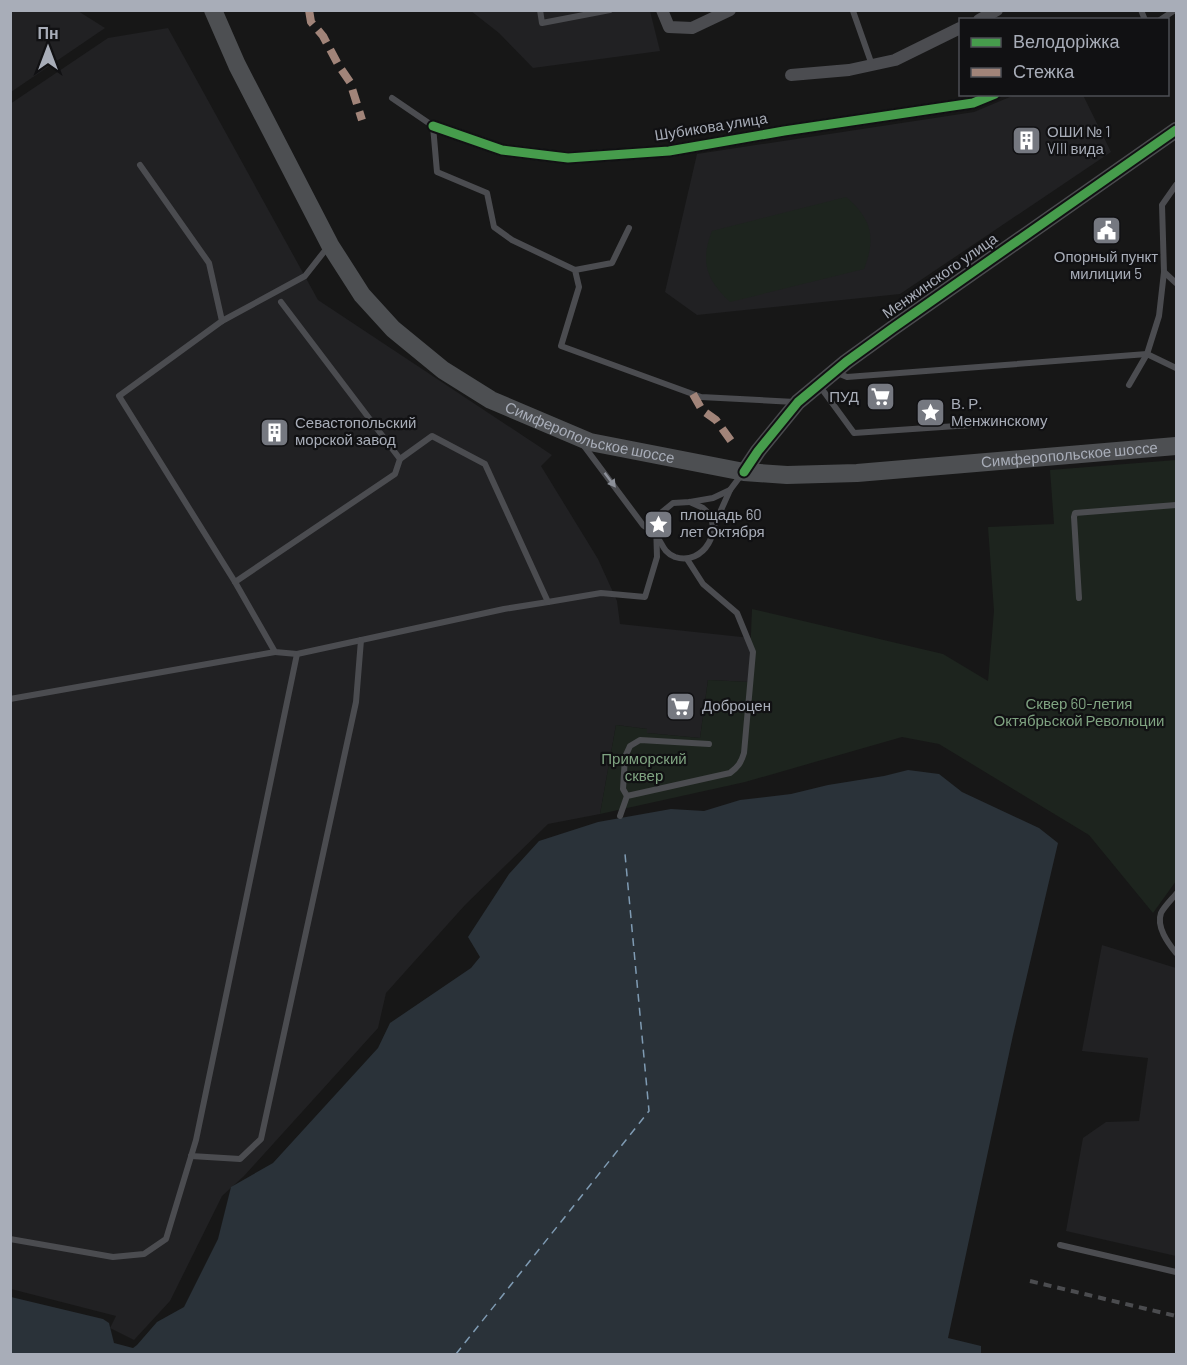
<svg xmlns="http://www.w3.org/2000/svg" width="1187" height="1365" viewBox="0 0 1187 1365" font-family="Barlow,sans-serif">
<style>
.built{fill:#212123}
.green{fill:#1d241e}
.water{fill:#2a3239}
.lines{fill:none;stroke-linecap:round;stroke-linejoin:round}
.ferry{stroke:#7f9bb3;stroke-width:1.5;stroke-dasharray:8 6;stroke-linecap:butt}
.lane{stroke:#4b4c50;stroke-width:6}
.street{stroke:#4b4c50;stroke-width:12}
.secondary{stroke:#4a4a4e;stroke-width:16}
.primary{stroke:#4d4f52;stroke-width:18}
.rail{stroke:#4b4c4f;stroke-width:4;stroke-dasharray:8 6;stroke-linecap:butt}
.quiet{stroke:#a18479;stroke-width:8;stroke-dasharray:15 8;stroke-linecap:butt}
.cycleway-casing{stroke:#111113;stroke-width:13}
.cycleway{stroke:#469c4c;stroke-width:9}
.oneway{fill:#8c9099}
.labels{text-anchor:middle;stroke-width:4.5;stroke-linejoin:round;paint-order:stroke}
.street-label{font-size:15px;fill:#a8adb8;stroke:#111113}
.poi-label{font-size:15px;fill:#a8adb8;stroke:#111113;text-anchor:start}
.park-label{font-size:15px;fill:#7fa381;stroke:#111113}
</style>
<rect width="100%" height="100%" fill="#171717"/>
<g class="built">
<path d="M11,10L78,11L105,28L11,92Z"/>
<path d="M471,11H650L660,51L533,68L499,33Z"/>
<path d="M168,28L318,300L552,455L541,466L598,559L617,601L620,624L751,638L749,682L708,680L700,738L647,733V729L616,725L600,814L548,824L465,905L386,993L378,1028L244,1176L222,1196L170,1301L134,1340L110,1328L116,1316L11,1289L10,104L108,38Z"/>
<path d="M1017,94L1083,95L1111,152L900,294L697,315L665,292L697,154L974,112Z"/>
<path d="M1102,945L1176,968V1256L1066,1231L1083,1138L1106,1122L1139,1121L1148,1058L1082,1051Z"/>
</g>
<g class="green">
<path d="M846,197C872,219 876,238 864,269L730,302C706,280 700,261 712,231Z"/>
<path d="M1176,460V881L1153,913L1089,835L939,744L902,737L745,782L600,814L616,725L647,729V733L700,738L708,680L749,682L752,609L943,654L988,681L994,611L988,527L1054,524L1050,470Z"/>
</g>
<path class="water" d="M908,770L939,774L962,792L1039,828L1058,843L1013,1035L948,1338L981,1346V1354H11V1297L103,1319L109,1323L114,1343L133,1348L137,1345L157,1322L184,1307L218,1239L231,1187L273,1163L378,1048L390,1023L471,968L480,957L468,937L509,874L539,841L598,822L671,809L704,811L740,800L791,794L828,785L884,776Z"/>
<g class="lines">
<path class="ferry" d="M456,1354L649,1111L625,854"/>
<g class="lane">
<path d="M540,10L542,23L610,10"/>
<path d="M854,10L853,11L872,65"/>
<path d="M1141,10L1145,20"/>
<path d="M1160,20L1175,10"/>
<path d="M392,98L433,126L437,172L487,193L494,227L512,240L575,270L579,287L561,346L701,397L795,402"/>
<path d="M140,165L209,263L222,321L119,396L235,582L275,652L297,654L504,609L548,602L601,593L645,597L657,557L656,523L662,512L673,503L690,502L713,498L730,490"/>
<path d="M1176,185L1162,205L1164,272L1176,283"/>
<path d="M575,270L612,263L629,228"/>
<path d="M222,321L305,276L327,248"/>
<path d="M835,372L847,377L1147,354L1176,368"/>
<path d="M819,385L854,433L986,424"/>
<path d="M1129,385L1147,354L1159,316L1164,272"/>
<path d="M584,446L643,525C647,528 651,530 654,533C663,542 661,551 675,557C703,567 727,527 703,508C699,506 694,504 690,502"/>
<path d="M400,459L432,436L485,464L548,602"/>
<path d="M713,528L730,490L742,474"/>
<path d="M235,582L395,474L400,459L281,302"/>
<path d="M1079,598L1074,517L1075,513L1176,505"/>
<path d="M10,699L275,652"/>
<path d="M627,796L623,789L625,757L630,746L640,740L709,744"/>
<path d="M620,816L627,796L730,773C738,767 741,763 744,753L753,652L737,613L703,584L687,559"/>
<path d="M1176,894C1172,899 1164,907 1161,913C1156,927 1168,943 1176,953"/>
<path d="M191,1156L240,1159L261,1139L356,702L361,640"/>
<path d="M10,1239L113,1257L144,1254L166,1239L196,1140L297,654"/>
<path d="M1060,1245L1176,1272"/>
</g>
<g class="street">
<path d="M662,10L669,27L692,28L730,10"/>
<path d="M979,20L997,10"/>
<path d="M791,75L849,70L895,60L960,28"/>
<path d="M433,126L502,150L568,158L669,151L784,131L973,103L995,94"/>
</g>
<path class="secondary" d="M744,472L758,451L798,402L846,362L893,328L1176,130"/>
<path class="primary" id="s1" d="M213,10L237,65L330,245L362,295L393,329L443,370L491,400L590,442L744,472L787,475L857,473L1176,446"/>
<path class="rail" d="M1030,1281L1176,1316"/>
<g class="quiet">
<path d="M309,10L311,22L323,36L339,66L350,82L362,120"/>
<path d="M693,394L702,410L716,420L734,445"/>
</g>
<defs>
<g id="cycleway">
<path d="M433,126L502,150L568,158L669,151L784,131L973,103L995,94"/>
<path d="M744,472L758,451L798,402L846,362L893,328L1176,130"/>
</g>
</defs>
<use href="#cycleway" class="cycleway-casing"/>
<use href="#cycleway" class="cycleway"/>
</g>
<defs><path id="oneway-solid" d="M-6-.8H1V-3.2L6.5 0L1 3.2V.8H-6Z" transform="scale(1.5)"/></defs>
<use class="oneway" href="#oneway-solid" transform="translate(610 480) rotate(53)"/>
<defs>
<symbol id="building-square" viewBox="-11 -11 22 22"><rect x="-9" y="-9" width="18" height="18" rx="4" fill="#757880" stroke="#111113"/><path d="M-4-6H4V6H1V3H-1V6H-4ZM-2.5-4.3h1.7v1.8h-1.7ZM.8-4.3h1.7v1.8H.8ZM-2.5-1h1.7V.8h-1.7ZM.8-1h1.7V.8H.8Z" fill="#fff"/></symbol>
<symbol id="civic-square" viewBox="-11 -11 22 22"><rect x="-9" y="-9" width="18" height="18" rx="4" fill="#757880" stroke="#111113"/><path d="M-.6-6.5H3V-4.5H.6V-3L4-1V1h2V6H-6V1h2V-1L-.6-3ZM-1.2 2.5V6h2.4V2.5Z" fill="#fff"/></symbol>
<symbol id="supermarket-square" viewBox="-11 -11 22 22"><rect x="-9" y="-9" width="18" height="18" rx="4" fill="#757880" stroke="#111113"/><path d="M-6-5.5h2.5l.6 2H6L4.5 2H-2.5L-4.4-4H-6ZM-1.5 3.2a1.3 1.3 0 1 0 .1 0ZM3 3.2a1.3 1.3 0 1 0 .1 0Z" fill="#fff"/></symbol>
<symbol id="sight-square" viewBox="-11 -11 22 22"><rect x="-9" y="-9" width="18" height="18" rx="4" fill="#757880" stroke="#111113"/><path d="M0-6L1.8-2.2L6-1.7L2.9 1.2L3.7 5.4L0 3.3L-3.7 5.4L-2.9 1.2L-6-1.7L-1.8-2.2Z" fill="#fff"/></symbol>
</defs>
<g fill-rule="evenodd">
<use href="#building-square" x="1010" y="124" width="33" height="33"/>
<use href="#civic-square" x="1090" y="214" width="33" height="33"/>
<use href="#supermarket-square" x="864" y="380" width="33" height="33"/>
<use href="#sight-square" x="914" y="396" width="33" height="33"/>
<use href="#building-square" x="258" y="416" width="33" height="33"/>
<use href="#sight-square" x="642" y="508" width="33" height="33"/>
<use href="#supermarket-square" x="664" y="690" width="33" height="33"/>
</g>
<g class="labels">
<g class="street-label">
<text transform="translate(711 127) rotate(-9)" y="5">Шубикова улица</text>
<text transform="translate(940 276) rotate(-35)" y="5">Менжинского улица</text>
<text dy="5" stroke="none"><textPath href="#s1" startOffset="594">Симферопольское шоссе</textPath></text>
<text dy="5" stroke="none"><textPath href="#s1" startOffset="1080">Симферопольское шоссе</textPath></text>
</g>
<g class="poi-label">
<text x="1047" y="137">ОШИ № 1<tspan x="1047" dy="17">VIII вида</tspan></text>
<text x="1106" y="262" text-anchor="middle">Опорный пункт<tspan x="1106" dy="17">милиции 5</tspan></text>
<text x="859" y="402" text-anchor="end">ПУД</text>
<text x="951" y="409">В. Р.<tspan x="951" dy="17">Менжинскому</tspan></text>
<text x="295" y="428">Севастопольский<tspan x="295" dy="17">морской завод</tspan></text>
<text x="680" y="520">площадь 60<tspan x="680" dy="17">лет Октября</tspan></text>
<text x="702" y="711">Доброцен</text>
</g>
<g class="park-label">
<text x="1079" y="709">Сквер 60-летия<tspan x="1079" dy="17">Октябрьской Революции</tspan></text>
<text x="644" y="764">Приморский<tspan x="644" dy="17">сквер</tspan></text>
</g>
</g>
<rect width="1187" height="1365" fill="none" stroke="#a8adb8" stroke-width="24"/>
<rect x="959" y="18" width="210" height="78" fill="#111113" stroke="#4d4f55" stroke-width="1.5"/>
<rect x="971" y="38" width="30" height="9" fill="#469c4c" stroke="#4d4f55" stroke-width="1.5"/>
<text x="1013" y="48" font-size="18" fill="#a8adb8">Велодоріжка</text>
<rect x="971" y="68" width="30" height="9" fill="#a18479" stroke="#4d4f55" stroke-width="1.5"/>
<text x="1013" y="78" font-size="18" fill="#a8adb8">Стежка</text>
<g transform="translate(48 48)" stroke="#111113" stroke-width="4.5" paint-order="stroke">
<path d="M0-4.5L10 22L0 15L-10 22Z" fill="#a8adb8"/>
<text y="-9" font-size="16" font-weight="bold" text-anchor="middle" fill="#a8adb8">Пн</text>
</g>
</svg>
